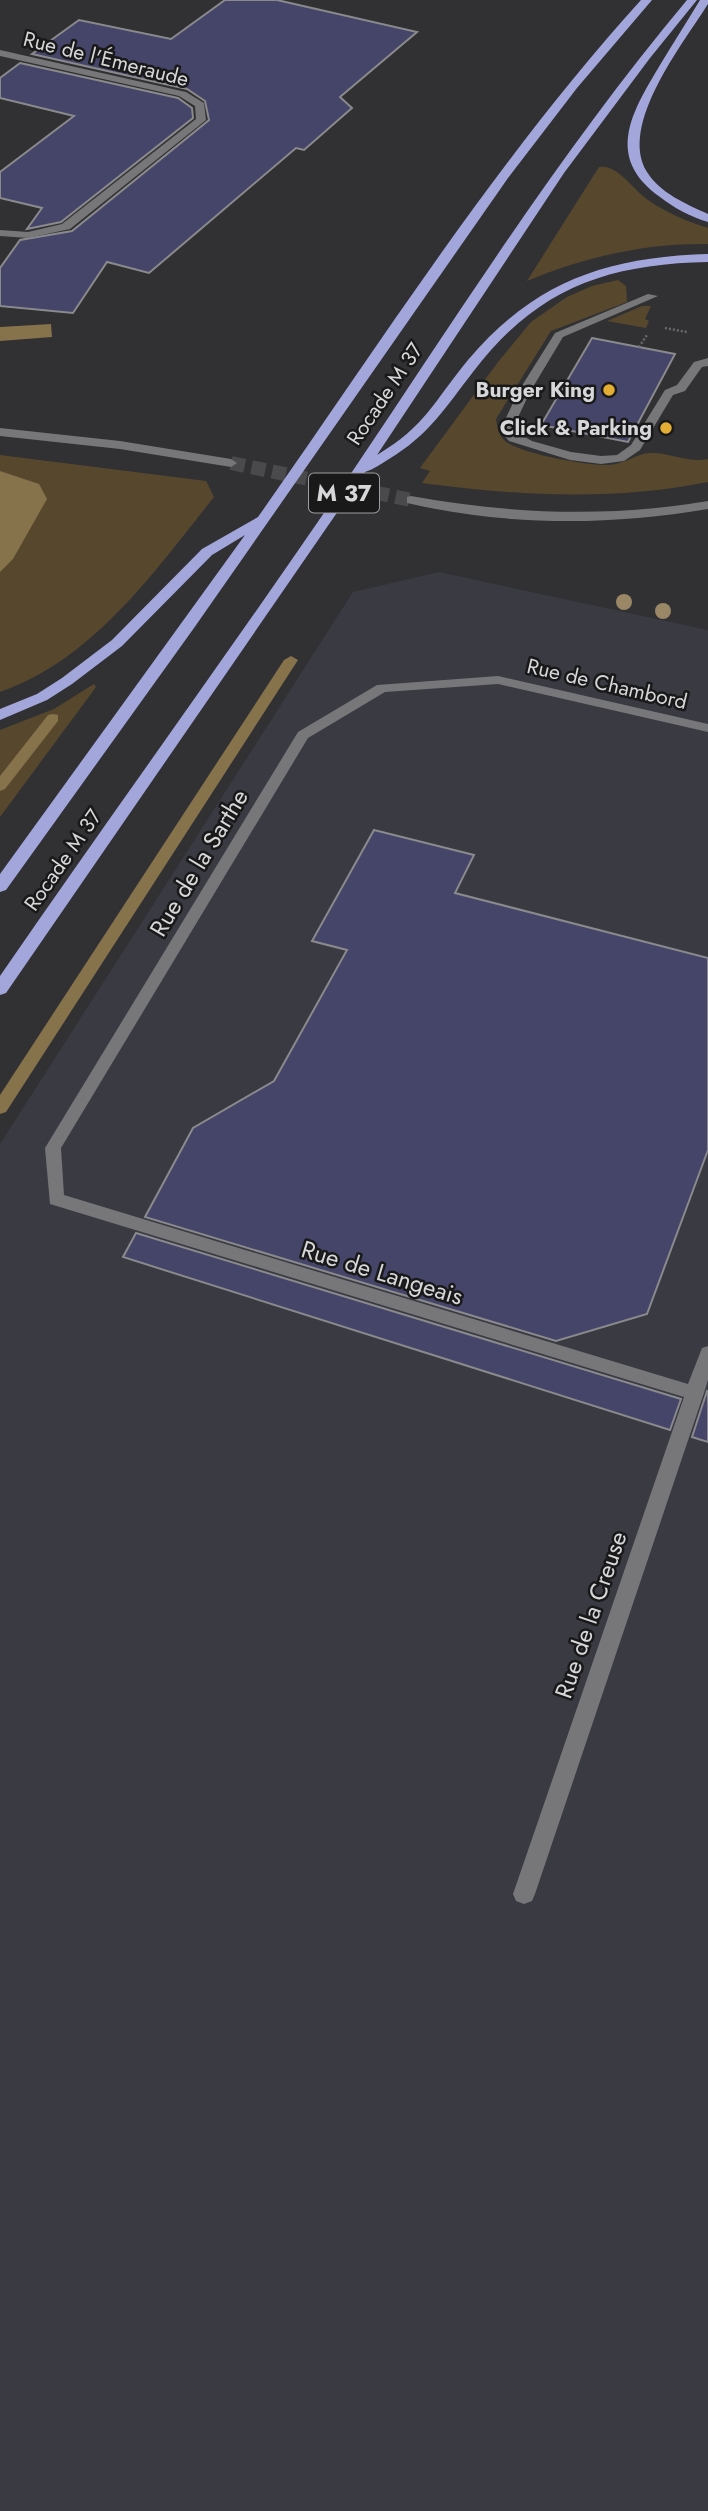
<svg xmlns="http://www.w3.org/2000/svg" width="708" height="2511" viewBox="0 0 708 2511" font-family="Jost,sans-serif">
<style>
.built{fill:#393a42}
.green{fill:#57482d}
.water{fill:#86724b}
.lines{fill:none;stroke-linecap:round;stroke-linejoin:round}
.stream{fill:#86724b;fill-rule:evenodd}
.building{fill:#444569;stroke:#8a8a8d;stroke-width:2}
.tertiary-tunnel{stroke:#4a4a4d;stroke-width:14;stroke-dasharray:14 7;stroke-linecap:butt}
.path{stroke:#6a6a6c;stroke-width:2.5;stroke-dasharray:2 2;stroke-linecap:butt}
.service{fill:#77777a;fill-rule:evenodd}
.minor{fill:#77777a;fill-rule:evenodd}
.tertiary{fill:#77777a;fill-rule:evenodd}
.trunk{fill:#a3a6db;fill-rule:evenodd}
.tree{fill:#9a8765}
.poi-dot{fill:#e4ae35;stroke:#19191a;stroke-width:2.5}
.labels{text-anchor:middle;stroke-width:5;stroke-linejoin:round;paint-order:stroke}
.far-street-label{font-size:21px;fill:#d7d7d9;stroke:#19191a}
.far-poi-label{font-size:21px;font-weight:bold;fill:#d7d7d9;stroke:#19191a;text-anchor:end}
.shield{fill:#19191a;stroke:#9e9ea0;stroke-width:2}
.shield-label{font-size:23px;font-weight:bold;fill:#d7d7d9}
.street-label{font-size:24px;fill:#d7d7d9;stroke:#19191a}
</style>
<rect width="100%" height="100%" fill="#313134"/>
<path class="built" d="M439,572L708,630V2511H0V1144L353,592Z"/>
<g class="green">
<path d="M599,167C618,164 633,190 648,200C665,212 688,222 708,228V244C645,243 585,257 527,281Z"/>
<path d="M618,280L626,286L627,302L551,331L496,419C497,426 498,433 503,439C514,453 588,466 607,465C623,465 636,454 649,453C669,452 687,463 708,459V482C613,501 518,496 422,483L430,471L420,468L498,362L531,322L567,297L592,286Z"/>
<path d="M642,306H651L645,319L649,321L646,328L607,321Z"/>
<path d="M0,455L206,481L214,497C154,572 94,659 0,692Z"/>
<path d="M94,684L96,687L0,817V730L54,709Z"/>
</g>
<g class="water">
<path d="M51,324L52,337L0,341V327Z"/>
<path d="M0,471L39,484L47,499L13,559L0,572Z"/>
</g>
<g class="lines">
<g class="stream">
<path d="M291,656L298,660L6,1112L0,1114V1095L284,660Z"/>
<path d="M53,714L58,715V721L5,789L0,791V776L48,715Z"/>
</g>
</g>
<g class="building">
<path d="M225,0H277L417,32L340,97L352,108L304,150L296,148L149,273L107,262L73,313L0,306V268L20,240L72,231L209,120L205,101L187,89L32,54L79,20L171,39Z"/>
<path d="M20,63L178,98L192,108L193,118L61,222L27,229L42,208L0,198V172L74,116L0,98V78Z"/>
<path d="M592,338L675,354L628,442L541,425Z"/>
<path d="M374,830L474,855L455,893L708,958V1150L647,1314L556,1341L145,1217L193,1128L274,1081L347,950L312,941Z"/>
<path d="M136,1233L681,1399L670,1430L123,1257Z"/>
<path d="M707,1391L708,1392V1442L692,1437Z"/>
</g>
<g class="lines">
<path class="tertiary-tunnel" d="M231,463L411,500"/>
<g class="path">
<path d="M665,328L687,332"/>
<path d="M639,347L647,335"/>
</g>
<g class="service">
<path d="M648,294L658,296L563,337L530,392L512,430L532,441L571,452L601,456L617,455L631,445L665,390L677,385L694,362L708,358V366L702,367L685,391L673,395L640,450L624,461L601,464L570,460L509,441L500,431L518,392L555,333Z"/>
<path d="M498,676L708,724V732L498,684L385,692L308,738L61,1148L64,1195L688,1384L702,1348L708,1346V1380L704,1393L535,1894L532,1901L524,1904L516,1901L513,1894L684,1397L50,1204L45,1148L298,732L377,685Z"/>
</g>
<path class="minor" d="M0,50L186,92L204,103L206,120L70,229L28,238L0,236V230L28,232L62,224L196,119L195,106L179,96L0,56Z"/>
<g class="tertiary">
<path d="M0,428L120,441L231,459L237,463L231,467L120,449L0,436Z"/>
<path d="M411,496C511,514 607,518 708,501V509C608,526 506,526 407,503V497Z"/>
</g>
<g class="trunk">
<path d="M641,0H652L577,88L508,178L194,628L6,890L0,892V874L245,535L212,555L122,646L72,684L47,700L0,720V709L37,694L62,678L112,640L202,549L258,517C381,342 497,159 641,0Z"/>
<path d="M687,0H697L650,58L564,173L377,455C426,426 434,401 468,360C535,281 607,257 708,254V262C606,264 536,289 473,372C445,408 429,435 389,459C381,464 374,469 365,472L6,993L0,995V976C117,806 238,640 354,469C461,310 563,148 687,0Z"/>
<path d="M700,0H708V4C683,44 618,125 647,172C660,193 686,204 708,214V222C691,217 674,208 660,197C604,157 632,112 660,65C673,43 687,22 700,0Z"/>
</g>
</g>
<g class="tree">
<circle cx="624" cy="602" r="8"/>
<circle cx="663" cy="611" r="8"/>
</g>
<g class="poi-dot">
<circle cx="609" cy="390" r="7"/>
<circle cx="666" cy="428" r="7"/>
</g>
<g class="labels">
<g class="far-street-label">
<text transform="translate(106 59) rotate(14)" y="7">Rue de l'Émeraude</text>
<text transform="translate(385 394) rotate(-56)" y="7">Rocade M 37</text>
<text transform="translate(607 684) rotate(13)" y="7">Rue de Chambord</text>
<text transform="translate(63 860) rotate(-55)" y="7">Rocade M 37</text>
</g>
<g class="far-poi-label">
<text x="595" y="397">Burger King</text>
<text x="652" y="435">Click &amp; Parking</text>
</g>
<rect class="shield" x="309" y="473.5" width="70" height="39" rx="5"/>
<g class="shield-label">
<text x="344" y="501">M 37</text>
</g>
<g class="street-label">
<text transform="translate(199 863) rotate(-59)" y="8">Rue de la Sarthe</text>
<text transform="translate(382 1273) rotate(17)" y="8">Rue de Langeais</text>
<text transform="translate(591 1615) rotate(-71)" y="8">Rue de la Creuse</text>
</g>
</g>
</svg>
